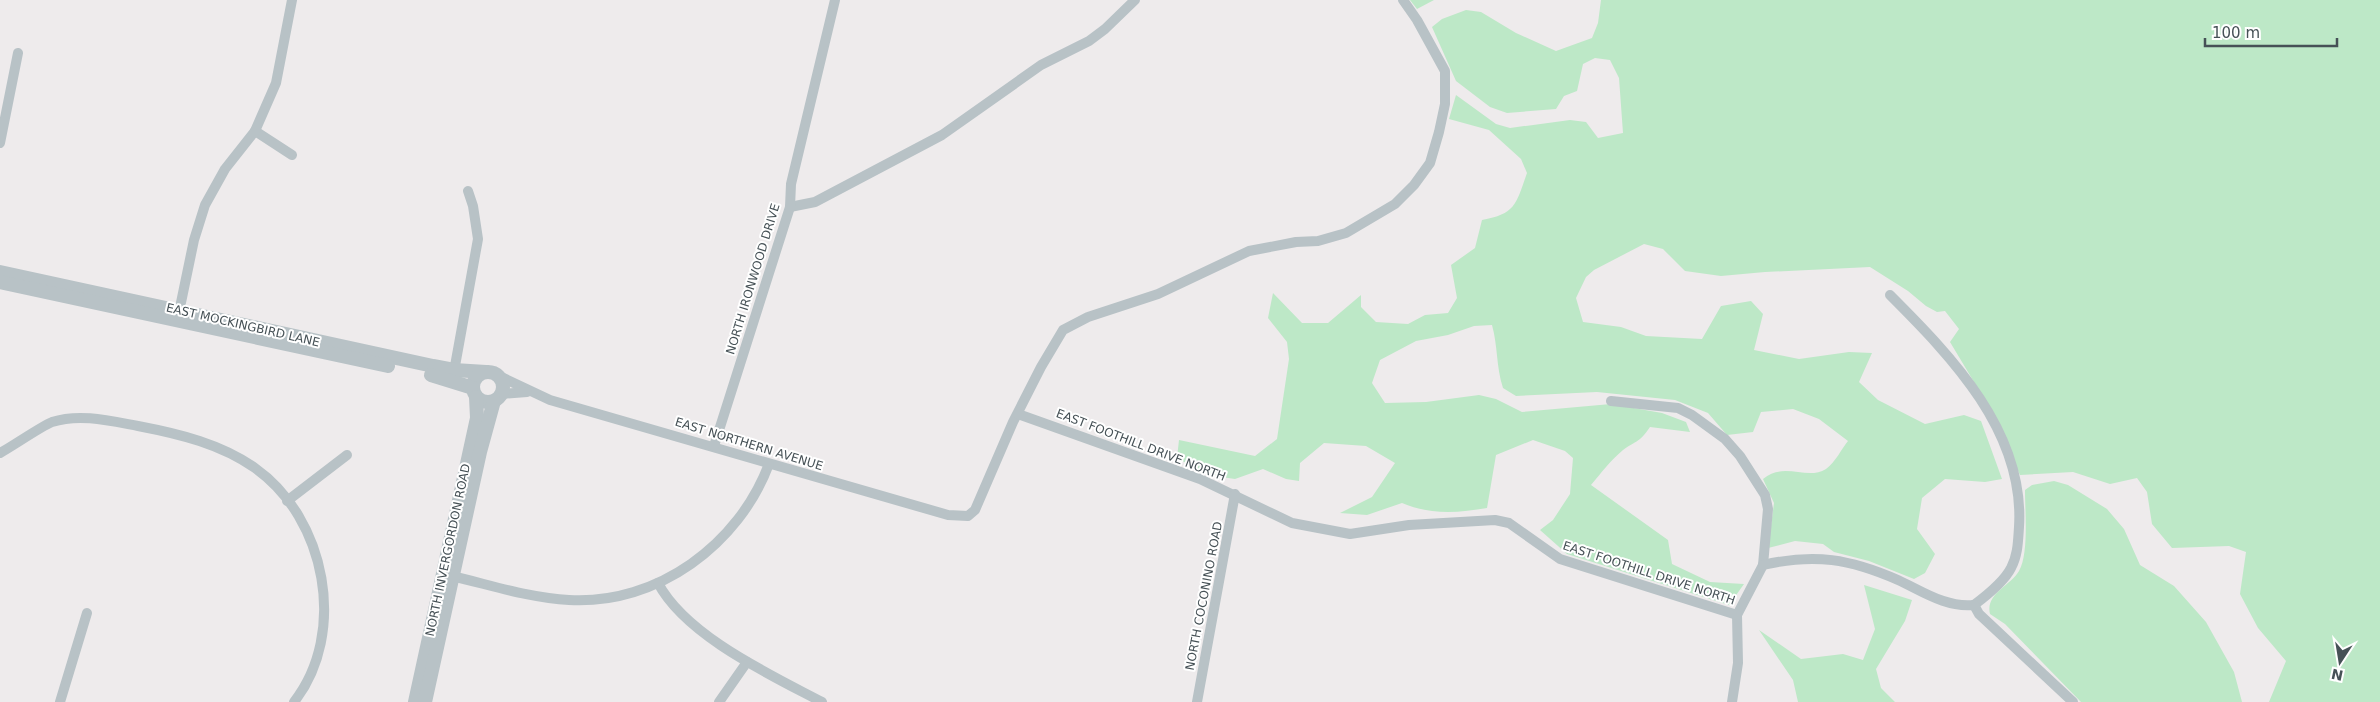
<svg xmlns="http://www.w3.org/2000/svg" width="2380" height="702" viewBox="0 0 2380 702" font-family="'DejaVu Sans',sans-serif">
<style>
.green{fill:#bde8c7}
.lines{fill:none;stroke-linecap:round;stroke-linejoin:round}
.minor{stroke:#b8c2c6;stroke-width:10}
.tertiary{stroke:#b8c2c6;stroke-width:14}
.labels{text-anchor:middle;stroke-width:4;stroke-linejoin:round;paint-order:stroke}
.street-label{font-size:12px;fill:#465156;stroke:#fff}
</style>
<rect width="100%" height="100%" fill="#eeebec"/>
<g class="green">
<path d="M1410,0H1434L1417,9Z"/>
<path d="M1601,0H2380V702H2269L2286,661L2258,628L2240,594L2246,552L2229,546L2172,548L2152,524L2147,492L2137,478L2110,484L2073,472L2020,475L1983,397L1950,342L1959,329L1945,311L1937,312L1926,306L1908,291L1870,267L1765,272L1721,276L1685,271L1663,249L1644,244L1594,270L1586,277L1576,298L1583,322L1621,327L1646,336L1702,339L1721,306L1751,301L1763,314L1754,350L1799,359L1849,352L1872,353L1859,382L1878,400L1925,424L1964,415L1981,421L2002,479L1985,482L1945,479L1922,498L1917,529L1935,554L1925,573L1914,579L1869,561L1834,552L1823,544L1795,541L1768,548L1774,503L1763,479C1784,461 1807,481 1826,469C1835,463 1842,448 1848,441L1819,419L1793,409L1761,412L1753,432L1727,435L1708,413L1675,400L1597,392L1516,396L1503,388C1496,366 1498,347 1492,325L1474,326L1448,335L1416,341L1380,360L1372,383L1385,403L1426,402L1479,395L1496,399L1522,412L1611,404L1662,413L1686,422L1690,432L1650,427C1639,443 1637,440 1623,450C1611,460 1601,473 1591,485L1668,540L1672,564L1710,582L1744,584L1729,605L1567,554L1540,530L1553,520L1570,494L1573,458L1565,451L1533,440L1496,455L1487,508C1458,513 1430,515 1402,503L1367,515L1340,513L1372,497L1395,463L1366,446L1324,443L1300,463L1299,481L1286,479L1263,469L1235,479L1208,475L1177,458L1179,440L1255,456L1277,439L1289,359L1287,342L1268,318L1273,293L1302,323H1328L1361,295V307L1376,322L1408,324L1425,315L1448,313L1457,298L1451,265L1475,248L1482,220C1516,214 1516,204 1527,173L1521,159L1489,130L1449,119L1456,95L1496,124L1510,128L1570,120L1586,122L1598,138L1623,133L1619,78L1610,60L1595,58L1583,64L1577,91L1564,96L1556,109L1507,113L1490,107L1456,81L1432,27L1442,19L1466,10L1481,12L1516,33L1556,51L1592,38L1598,23Z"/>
<path d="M2054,481L2068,485L2107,509L2124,529L2140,565L2174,586L2206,622L2234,672L2242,702H2081L2005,624L1990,614C1985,594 2010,586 2019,571C2029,553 2025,512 2025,490L2032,485Z"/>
<path d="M1864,585L1912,600L1905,621L1876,669L1881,688L1895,702H1798L1793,680L1759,630L1801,659L1843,654L1863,660L1875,629Z"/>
</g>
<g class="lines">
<g class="minor">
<path d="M255,131L292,155"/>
<path d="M0,143L18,53"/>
<path d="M790,207L815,202L942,135L1041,65L1089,41L1105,29L1135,0"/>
<path d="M1890,295C1952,357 2025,432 2019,527C2018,541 2018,555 2011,568C2004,582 1986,596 1974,605"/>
<path d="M178,317L194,240L205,205L225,169L255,131L276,83L292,0"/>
<path d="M497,375L550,400L948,515L968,516L975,510L1013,422L1041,367L1063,330L1088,317L1158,294L1249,251L1296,242L1318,241L1346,233L1395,204L1414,185L1430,163L1439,132L1445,104V71L1417,20L1403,0"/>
<path d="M453,377L478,239L473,206L468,191"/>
<path d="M501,394L527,392"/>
<path d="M1611,401L1678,408L1692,415L1725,439L1740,456L1765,495L1768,509L1763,565L1737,615L1738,663L1732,702"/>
<path d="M1018,414L1200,479L1292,523L1350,534L1409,525L1495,520L1509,523L1560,559L1737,615"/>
<path d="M714,446L790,207L791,184L835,0"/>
<path d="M0,453C13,446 40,427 52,422C80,413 111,421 138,426C180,434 221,444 255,468C326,518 348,633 294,702"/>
<path d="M287,501L347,455"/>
<path d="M1763,565C1815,553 1850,559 1898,580C1922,591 1946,608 1974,605"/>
<path d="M447,575C488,584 528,598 569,600C658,605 739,544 769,464"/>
<path d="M658,583C686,636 771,675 822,702"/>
<path d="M1974,605L1979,614L2073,702"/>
<path d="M60,702L87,613"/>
<path d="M719,702L747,662"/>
<path d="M1197,702L1235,494"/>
</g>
<g class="tertiary">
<path d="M0,272L433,366L454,370L486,372"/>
<path d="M0,282L388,366"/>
<circle cx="488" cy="387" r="15"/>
<path d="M431,375L473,388"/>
<path d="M415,702L477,418L476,397"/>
<path d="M425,702L480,452L494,401"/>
</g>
</g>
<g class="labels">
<g class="street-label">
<text transform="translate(753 279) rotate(-73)" y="4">NORTH IRONWOOD DRIVE</text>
<text transform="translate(243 325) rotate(13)" y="4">EAST MOCKINGBIRD LANE</text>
<text transform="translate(749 444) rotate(17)" y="4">EAST NORTHERN AVENUE</text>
<text transform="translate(1141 445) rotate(21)" y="4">EAST FOOTHILL DRIVE NORTH</text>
<text transform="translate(448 550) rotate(-78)" y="4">NORTH INVERGORDON ROAD</text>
<text transform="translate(1649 573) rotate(18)" y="4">EAST FOOTHILL DRIVE NORTH</text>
<text transform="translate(1204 596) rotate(-79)" y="4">NORTH COCONINO ROAD</text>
</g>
</g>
<g transform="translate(2340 662) rotate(192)" stroke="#ffffff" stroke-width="4" paint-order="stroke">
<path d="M0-4L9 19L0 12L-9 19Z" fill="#465156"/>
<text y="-8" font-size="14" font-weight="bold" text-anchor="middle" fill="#465156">N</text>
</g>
<path d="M2205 38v8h132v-8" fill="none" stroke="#465156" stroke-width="2.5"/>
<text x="2212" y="38" font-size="15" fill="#465156" stroke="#ffffff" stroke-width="4" paint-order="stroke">100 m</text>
</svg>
